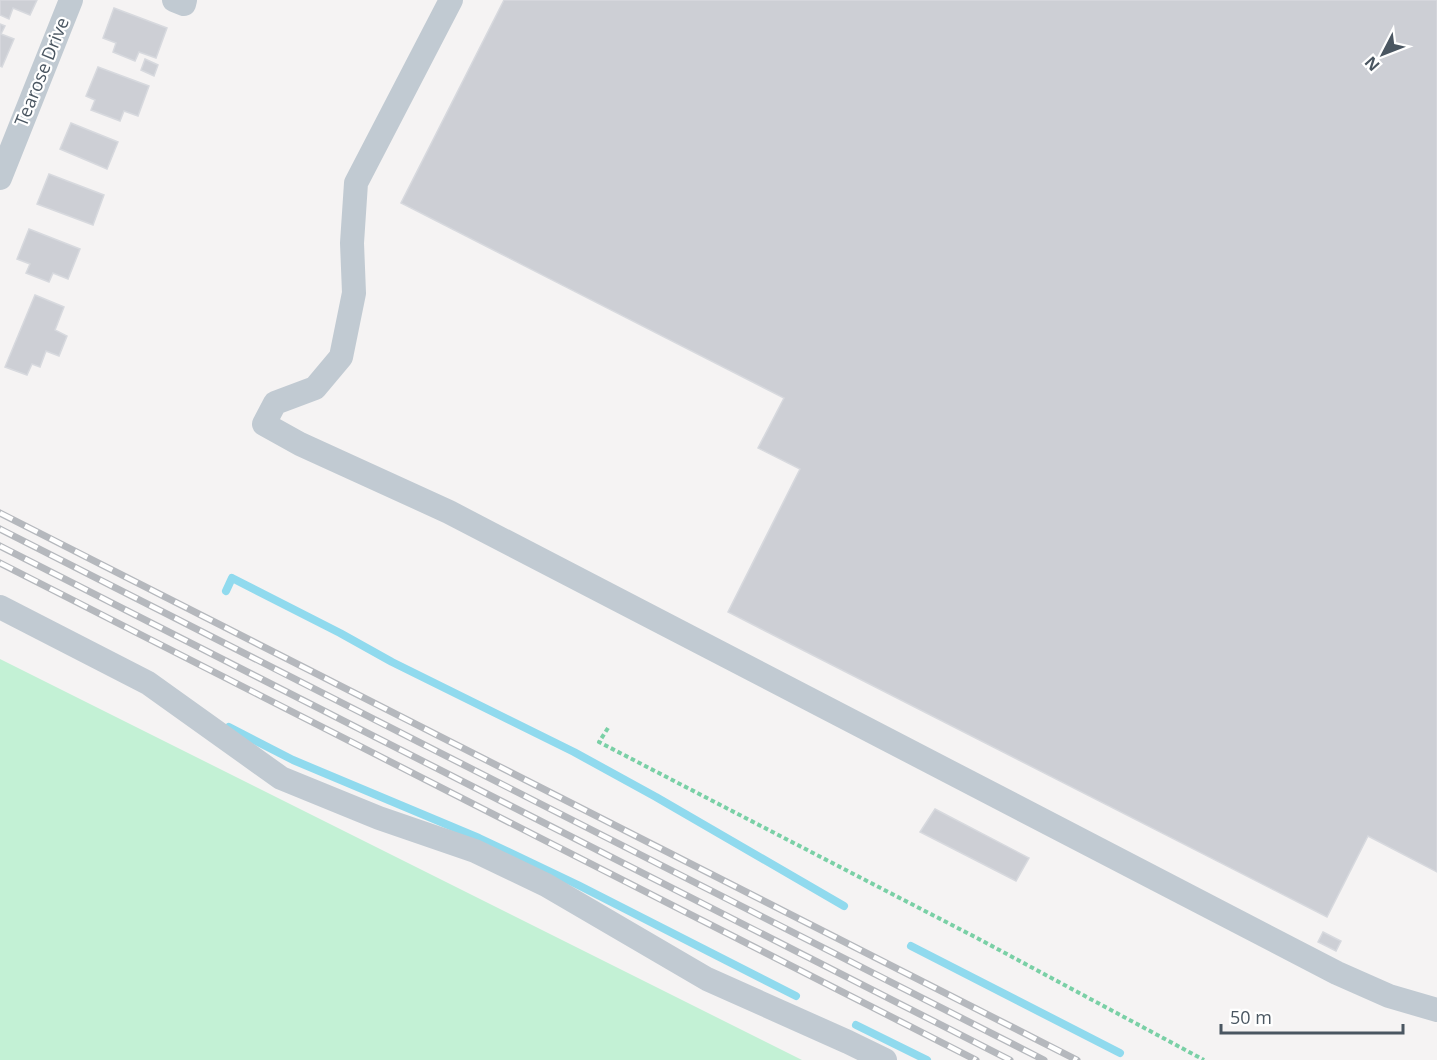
<svg xmlns="http://www.w3.org/2000/svg" width="1437" height="1060" viewBox="0 0 1437 1060" font-family="'Open Sans',sans-serif">
<style>
.green{fill:#c3f1d5}
.lines{fill:none;stroke-linecap:round;stroke-linejoin:round}
.stream{stroke:#90daee;stroke-width:8}
.building{fill:#cdcfd5;stroke:#d7d9de;stroke-width:1.5}
.path{stroke:#7ad0a6;stroke-width:4;stroke-dasharray:4.5 3;stroke-linecap:butt}
.minor{stroke:#c1cad2;stroke-width:24}
.rail-casing{stroke:#b5b8bd;stroke-width:7}
.rail{stroke:#fff;stroke-width:4.5;stroke-dasharray:14;stroke-linecap:butt}
.labels{text-anchor:middle;stroke-width:4.5;stroke-linejoin:round;paint-order:stroke}
.street-label{font-size:18px;fill:#4a5661;stroke:#fff}
</style>
<rect width="100%" height="100%" fill="#f5f3f3"/>
<path class="green" d="M0,659L802,1060H0Z"/>
<g class="lines">
<g class="stream">
<path d="M226,591L232,578L340,633L392,662L574,752L656,797L844,906"/>
<path d="M229,727L293,760L479,838L578,885L796,996"/>
<path d="M911,946L1120,1053"/>
<path d="M856,1025L927,1060"/>
</g>
</g>
<g class="building">
<path d="M0,0H37L30,15L13,8L9,19L0,15Z"/>
<path d="M504,0H1437V872L1368,836L1327,917L728,612L800,469L758,448L784,398L401,203Z"/>
<path d="M114,8L167,28L156,58L139,52L135,61L113,52L116,43L103,38Z"/>
<path d="M0,24L5,26L1,34L14,39L2,67L0,66Z"/>
<path d="M145,59L158,65L154,76L141,70Z"/>
<path d="M98,67L149,86L138,116L124,111L120,121L91,110L95,100L86,96Z"/>
<path d="M71,123L118,142L107,169L60,149Z"/>
<path d="M49,174L104,195L93,225L37,204Z"/>
<path d="M29,229L80,249L68,279L53,273L49,282L26,273L30,264L17,259Z"/>
<path d="M35,295L64,307L55,330L67,336L59,356L46,351L40,367L32,364L27,375L5,367Z"/>
<path d="M935,809L1029,858L1016,881L920,832Z"/>
<path d="M1323,932L1341,941L1336,951L1318,942Z"/>
</g>
<g class="lines">
<path class="path" d="M608,728L599,742L977,938L1204,1060"/>
<g class="minor">
<path d="M174,0L184,4L185,0"/>
<path d="M451,0L356,183L352,243L354,293L341,357L315,388L275,403L264,424L300,444L449,512L1337,973L1389,996L1437,1010"/>
<path d="M0,178L71,0"/>
<path d="M0,607L148,683L281,778L379,818L475,851L546,885L707,979L848,1042L885,1060"/>
</g>
<defs>
<g id="rail">
<path d="M0,513L1077,1060"/>
<path d="M0,529L1044,1060"/>
<path d="M0,546L1010,1060"/>
<path d="M0,563L976,1060"/>
</g>
</defs>
<use href="#rail" class="rail-casing"/>
<use href="#rail" class="rail"/>
</g>
<g class="labels">
<g class="street-label">
<text transform="translate(42 72) rotate(-68)" y="6">Tearose Drive</text>
</g>
</g>
<g transform="translate(1383 54) rotate(228)" stroke="#ffffff" stroke-width="4.5" paint-order="stroke">
<path d="M0-4.5L10 22L0 15L-10 22Z" fill="#4a5661"/>
<text y="-9" font-size="16" font-weight="bold" text-anchor="middle" fill="#4a5661">N</text>
</g>
<path d="M1221 1024v9h182v-9" fill="none" stroke="#4a5661" stroke-width="3"/>
<text x="1230" y="1024" font-size="18" fill="#4a5661" stroke="#ffffff" stroke-width="4.5" paint-order="stroke">50 m</text>
</svg>
